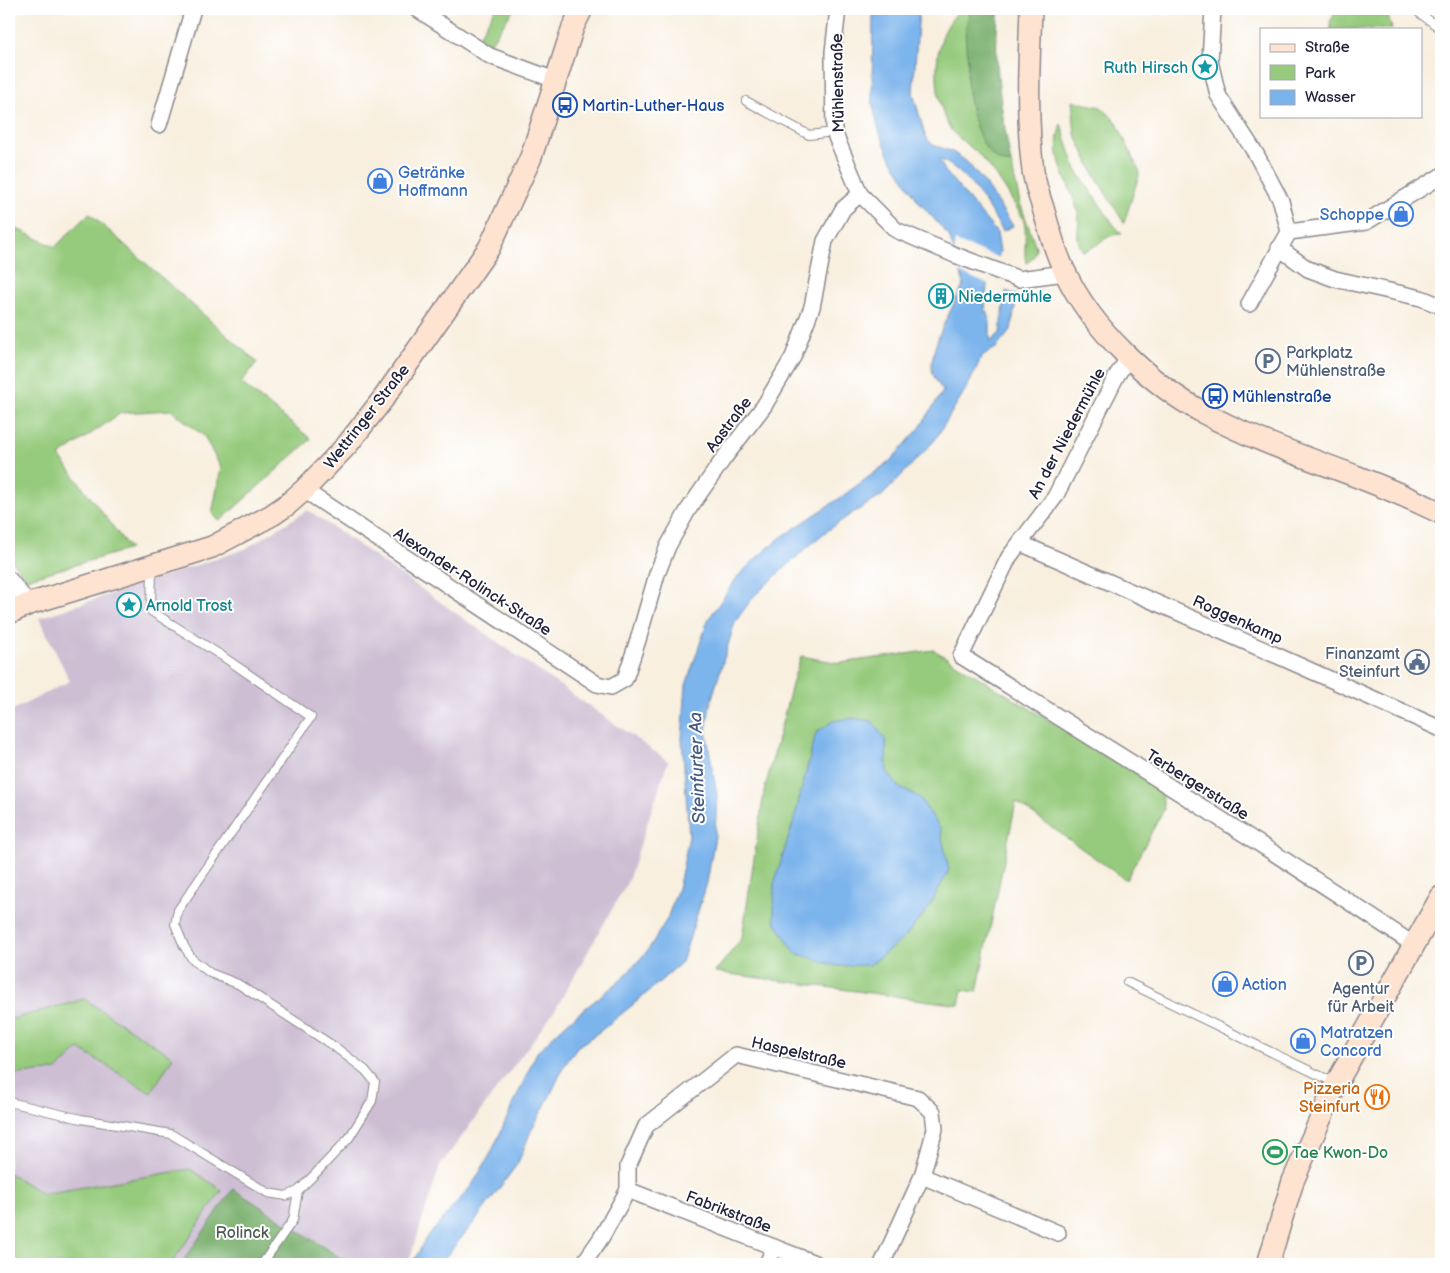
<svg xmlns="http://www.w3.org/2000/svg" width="1450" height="1273" viewBox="0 0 1450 1273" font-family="'Balsamiq Sans',sans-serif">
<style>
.industrial{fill:#cdbed3}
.green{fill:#96cb7d;stroke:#5c765c}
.forest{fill:#78af6c;stroke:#4d6854}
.water{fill:#7bb4ec;stroke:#4e6b94}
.pier{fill:#f8efdf}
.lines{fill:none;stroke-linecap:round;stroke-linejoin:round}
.lane-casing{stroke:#8d888d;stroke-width:10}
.street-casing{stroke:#8d888d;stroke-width:18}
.secondary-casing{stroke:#8d888d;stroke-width:24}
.lane{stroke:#fff;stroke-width:8}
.street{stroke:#fff;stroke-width:15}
.secondary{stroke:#fee3d1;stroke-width:21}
.labels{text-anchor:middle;stroke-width:4;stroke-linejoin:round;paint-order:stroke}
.culture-label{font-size:16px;fill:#0d838f;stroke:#fff;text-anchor:start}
.street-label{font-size:16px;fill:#22223b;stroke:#fff}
.transit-label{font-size:16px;fill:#164399;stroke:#fff;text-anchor:start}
.shop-label{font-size:16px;fill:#366cbe;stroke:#fff;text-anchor:start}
.service-label{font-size:16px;fill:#4e5e75;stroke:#fff;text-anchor:start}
.food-label{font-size:16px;fill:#c56008;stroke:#fff;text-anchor:end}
.leisure-label{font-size:16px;fill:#27864d;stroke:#fff;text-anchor:start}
.park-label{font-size:16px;fill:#4b5d52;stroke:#fff}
.water-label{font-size:18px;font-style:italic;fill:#465c82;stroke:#fff}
</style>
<rect width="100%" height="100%" fill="#fff"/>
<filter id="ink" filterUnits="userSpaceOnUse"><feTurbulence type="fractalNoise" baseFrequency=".02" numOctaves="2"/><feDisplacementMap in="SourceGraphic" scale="10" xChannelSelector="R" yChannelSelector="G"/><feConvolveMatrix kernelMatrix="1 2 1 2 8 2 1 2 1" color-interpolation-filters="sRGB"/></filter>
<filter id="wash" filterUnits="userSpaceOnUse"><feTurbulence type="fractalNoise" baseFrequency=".0096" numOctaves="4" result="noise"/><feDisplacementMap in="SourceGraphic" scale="20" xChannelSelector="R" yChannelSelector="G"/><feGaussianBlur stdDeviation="1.12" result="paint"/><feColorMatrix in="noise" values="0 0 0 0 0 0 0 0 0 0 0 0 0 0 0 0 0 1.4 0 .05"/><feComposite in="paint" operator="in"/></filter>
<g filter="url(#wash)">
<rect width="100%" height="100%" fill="#f8efdf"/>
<path class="industrial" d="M308,510L668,761L628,881L555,1010L440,1166L408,1264H9V712L70,681L39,618L245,549Z"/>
<g class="green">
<path d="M495,9H514L489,45L478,38Z"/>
<path d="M960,9H971L966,28L968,67L967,78L1006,163H1011L1020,203L1036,247C1036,254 1033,260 1026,263C1023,248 1028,233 1023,218C1009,196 996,171 977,153C968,144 956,138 949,127C936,104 933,62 942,38C945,28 953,17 960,9Z"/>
<path d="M1337,9H1386L1392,29H1331L1330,22Z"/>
<path d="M1072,101L1101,107L1116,121L1140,172L1124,223L1095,176L1075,134Z"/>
<path d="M1061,124L1076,170L1114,225L1122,234C1104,233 1099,248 1083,251C1073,237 1081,227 1078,213C1070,181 1049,159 1061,124Z"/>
<path d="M89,213L257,362L241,383L311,439L220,521L212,514L221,468L204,436L171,410L121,413L59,456L130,549L26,579L9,557V225L55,247Z"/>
<path d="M934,650L1161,789L1164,809L1126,880L1016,802L977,992L962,990L959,1005L715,972L742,938L764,792L794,677L801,656L840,663Z"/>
<path d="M84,999L173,1057L151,1093L79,1049L57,1070L9,1075V1020Z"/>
<path d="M190,1169L222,1190L171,1264H9V1173L43,1194Z"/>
</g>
<g class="forest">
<path d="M971,9H999C992,59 1002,113 1011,163C979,166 967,100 967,77C967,72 968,67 968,62C967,51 964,38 966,27C967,21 970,15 971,9Z"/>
<path d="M233,1189L350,1264H181Z"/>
</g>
<g class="water">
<path d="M873,9H919L913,93L926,138L933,145L951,151L966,161L983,181L1013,226L1003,231C986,205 969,172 939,159L945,171L997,233L1000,252L987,285L985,311L988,312L990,325V342L1000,333L1006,291L1017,295L1011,330L996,348L982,356L970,382L935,440L882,496L851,514L823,534L792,561L754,596L735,622L710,705L706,731L717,795L715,836L707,883L682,962L640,999L599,1032L577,1047L563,1068L551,1094L531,1131L518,1163L476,1220L440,1264H412L425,1240L472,1185L491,1153L537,1052L568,1022L622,979L648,950L667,919L679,885L689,836L682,739L686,685L708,620L738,576L757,557L780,538L837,500L889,462L919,429L943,391C940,386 935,380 933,374C926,352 954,304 964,284L949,236L918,201L891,159L879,131L872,102Z"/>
<path d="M853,718L872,721L886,741L887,771L898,787L919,797L940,828L949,870L928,909L905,937L870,965L837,966L795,953L774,920V884L794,820L816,733L833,721Z"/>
</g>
<path class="pier" d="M955,241L1000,258L990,285L958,272L954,260Z"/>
</g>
<g filter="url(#ink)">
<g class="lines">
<defs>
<g id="lane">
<path d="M1414,9L1441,29"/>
<path d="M746,101L809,135L834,132"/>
<path d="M1127,982L1335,1083"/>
<path d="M9,1102L81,1119L171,1134L268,1193L286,1196L298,1191L317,1172L349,1138L372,1101L375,1082L365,1070L335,1047L238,984L210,973L192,959L184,946L175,924L178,910L311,717L222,656L151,611L152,568"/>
<path d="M262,1264L293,1220L298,1191"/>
</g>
<g id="street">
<path d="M417,9L490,56L555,80"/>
<path d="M838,9L833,52L834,132L860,194L896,230L955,255L1019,279L1065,273"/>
<path d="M1213,9L1210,61L1218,95L1256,154L1281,201L1289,232L1249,304"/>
<path d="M159,125L193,9"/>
<path d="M1289,232L1366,222L1441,176"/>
<path d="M1279,248L1308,269L1335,279L1421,298L1441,306"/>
<path d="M1129,357L1117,375L1055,497L1009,557L961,656C1113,751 1265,845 1414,945"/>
<path d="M304,490L597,684L611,687L625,679L638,640L657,574L668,546L688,510L724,458L764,406L793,357L812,307L825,241L843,209L860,194"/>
<path d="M1020,543L1287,660L1441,729"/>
<path d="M9,579L29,604"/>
<path d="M922,1176L1058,1233"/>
<path d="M628,1190L817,1264"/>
<path d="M583,1264L601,1238L628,1190V1166L646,1126L736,1055L918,1098L933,1112L935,1129L922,1176L882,1264"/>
<path d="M767,1264L774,1247"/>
</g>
<g id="secondary">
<path d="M1031,9C1029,63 1026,118 1033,171C1035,184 1039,196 1043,208C1049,229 1055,252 1065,272C1091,328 1150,384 1204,413C1253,440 1306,457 1358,477C1386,488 1414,500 1441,513"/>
<path d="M9,613L29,604L212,547L272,515L288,504L304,490L347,445L383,399L489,248L531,157L573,27L582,9"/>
<path d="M1268,1264L1293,1181L1336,1084L1441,897"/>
</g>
</defs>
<use href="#lane" class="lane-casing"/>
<use href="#street" class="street-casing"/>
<use href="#secondary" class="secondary-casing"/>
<use href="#lane" class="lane"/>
<use href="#street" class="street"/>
<use href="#secondary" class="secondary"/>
</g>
</g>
<defs>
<symbol id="sight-ring" viewBox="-11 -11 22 22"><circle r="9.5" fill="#fff" stroke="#0f9aa8" stroke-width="1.5"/><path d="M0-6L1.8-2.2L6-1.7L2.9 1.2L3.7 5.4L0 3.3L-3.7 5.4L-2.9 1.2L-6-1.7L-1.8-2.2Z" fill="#0f9aa8"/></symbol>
<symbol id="bus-ring" viewBox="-11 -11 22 22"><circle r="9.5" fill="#fff" stroke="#1a4fb4" stroke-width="1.5"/><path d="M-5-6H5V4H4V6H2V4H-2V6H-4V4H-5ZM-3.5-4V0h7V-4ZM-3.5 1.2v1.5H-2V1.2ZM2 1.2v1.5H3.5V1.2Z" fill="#1a4fb4"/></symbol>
<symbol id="shop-ring" viewBox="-11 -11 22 22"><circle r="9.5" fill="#fff" stroke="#3f7fe0" stroke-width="1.5"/><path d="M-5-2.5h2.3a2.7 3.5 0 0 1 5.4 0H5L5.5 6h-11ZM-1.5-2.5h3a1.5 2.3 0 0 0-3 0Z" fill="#3f7fe0"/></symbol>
<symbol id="building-ring" viewBox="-11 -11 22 22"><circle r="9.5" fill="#fff" stroke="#0f9aa8" stroke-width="1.5"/><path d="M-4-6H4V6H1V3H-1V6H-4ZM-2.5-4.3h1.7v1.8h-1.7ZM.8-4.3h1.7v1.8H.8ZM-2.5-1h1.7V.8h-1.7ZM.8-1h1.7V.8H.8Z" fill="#0f9aa8"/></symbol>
<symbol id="parking-ring" viewBox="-11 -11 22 22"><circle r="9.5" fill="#fff" stroke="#5c6f8a" stroke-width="1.5"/><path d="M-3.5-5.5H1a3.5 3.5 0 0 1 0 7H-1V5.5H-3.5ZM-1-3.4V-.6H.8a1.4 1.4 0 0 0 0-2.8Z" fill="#5c6f8a"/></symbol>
<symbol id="civic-ring" viewBox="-11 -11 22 22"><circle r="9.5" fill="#fff" stroke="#5c6f8a" stroke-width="1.5"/><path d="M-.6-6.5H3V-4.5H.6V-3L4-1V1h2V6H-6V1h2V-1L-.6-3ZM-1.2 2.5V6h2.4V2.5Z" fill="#5c6f8a"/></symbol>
<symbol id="restaurant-ring" viewBox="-11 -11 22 22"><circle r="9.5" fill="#fff" stroke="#e8710a" stroke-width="1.5"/><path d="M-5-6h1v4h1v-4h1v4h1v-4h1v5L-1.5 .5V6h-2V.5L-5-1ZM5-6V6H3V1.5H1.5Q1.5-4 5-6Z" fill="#e8710a"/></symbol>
<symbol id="stadium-ring" viewBox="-11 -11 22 22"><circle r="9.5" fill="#fff" stroke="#2e9e5b" stroke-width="1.5"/><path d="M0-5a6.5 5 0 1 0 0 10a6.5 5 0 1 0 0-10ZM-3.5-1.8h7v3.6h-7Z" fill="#2e9e5b"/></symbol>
</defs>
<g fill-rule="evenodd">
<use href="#sight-ring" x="1191" y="53" width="28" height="28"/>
<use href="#bus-ring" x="551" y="91" width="28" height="28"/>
<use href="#shop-ring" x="366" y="167" width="28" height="28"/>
<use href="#shop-ring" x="1387" y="200" width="28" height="28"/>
<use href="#building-ring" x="927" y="282" width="28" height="28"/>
<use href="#parking-ring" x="1254" y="347" width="28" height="28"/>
<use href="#bus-ring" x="1201" y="382" width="28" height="28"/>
<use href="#sight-ring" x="115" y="591" width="28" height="28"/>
<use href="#civic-ring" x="1403" y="648" width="28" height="28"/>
<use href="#parking-ring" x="1347" y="949" width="28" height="28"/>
<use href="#shop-ring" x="1211" y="970" width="28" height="28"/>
<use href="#shop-ring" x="1289" y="1027" width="28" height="28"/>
<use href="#restaurant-ring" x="1363" y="1083" width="28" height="28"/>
<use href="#stadium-ring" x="1261" y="1138" width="28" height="28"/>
</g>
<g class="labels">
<g class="culture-label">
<text x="1188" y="73" text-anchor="end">Ruth Hirsch</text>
<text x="958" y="302">Niedermühle</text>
<text x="146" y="611">Arnold Trost</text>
</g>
<g class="street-label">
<text transform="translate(837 83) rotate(-91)" y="6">Mühlenstraße</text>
<text transform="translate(366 416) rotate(-52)" y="6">Wettringer Straße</text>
<text transform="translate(728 424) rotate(-53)" y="6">Aastraße</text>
<text transform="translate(1066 433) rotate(-62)" y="6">An der Niedermühle</text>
<text transform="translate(473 581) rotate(33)" y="6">Alexander-Rolinck-Straße</text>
<text transform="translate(1238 619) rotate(24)" y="6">Roggenkamp</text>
<text transform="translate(1198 784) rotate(32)" y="6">Terbergerstraße</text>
<text transform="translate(799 1052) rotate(13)" y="6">Haspelstraße</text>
<text transform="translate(729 1211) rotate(21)" y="6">Fabrikstraße</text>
</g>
<g class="transit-label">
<text x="582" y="111">Martin-Luther-Haus</text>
<text x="1232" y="402">Mühlenstraße</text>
</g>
<g class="shop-label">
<text x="398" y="178">Getränke<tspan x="398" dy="18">Hoffmann</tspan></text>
<text x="1384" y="220" text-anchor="end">Schoppe</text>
<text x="1242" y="990">Action</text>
<text x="1320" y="1038">Matratzen<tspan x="1320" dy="18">Concord</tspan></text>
</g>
<g class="service-label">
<text x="1286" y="358">Parkplatz<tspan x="1286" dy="18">Mühlenstraße</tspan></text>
<text x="1400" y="659" text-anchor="end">Finanzamt<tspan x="1400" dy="18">Steinfurt</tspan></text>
<text x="1361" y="994" text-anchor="middle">Agentur<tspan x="1361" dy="18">für Arbeit</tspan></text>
</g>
<g class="food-label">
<text x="1360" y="1094">Pizzeria<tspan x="1360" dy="18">Steinfurt</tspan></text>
</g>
<g class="leisure-label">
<text x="1292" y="1158">Tae Kwon-Do</text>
</g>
<g class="park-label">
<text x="242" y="1238">Rolinck</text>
</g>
<g class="water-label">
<text transform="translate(697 768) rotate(-92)" y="6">Steinfurter Aa</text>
</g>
</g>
<rect width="1450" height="1273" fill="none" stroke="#fff" stroke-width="30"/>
<rect x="1260" y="28" width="162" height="90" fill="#ffffff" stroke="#a7a7b1"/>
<rect x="1270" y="44" width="25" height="8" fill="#fee3d1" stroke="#a7a7b1"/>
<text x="1305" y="52" font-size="15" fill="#22223b">Straße</text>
<rect x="1270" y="65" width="25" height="15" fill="#96cb7d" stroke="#a7a7b1"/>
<text x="1305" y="78" font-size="15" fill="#22223b">Park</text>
<rect x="1270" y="90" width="25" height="15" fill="#7bb4ec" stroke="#a7a7b1"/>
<text x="1305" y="102" font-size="15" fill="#22223b">Wasser</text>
</svg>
